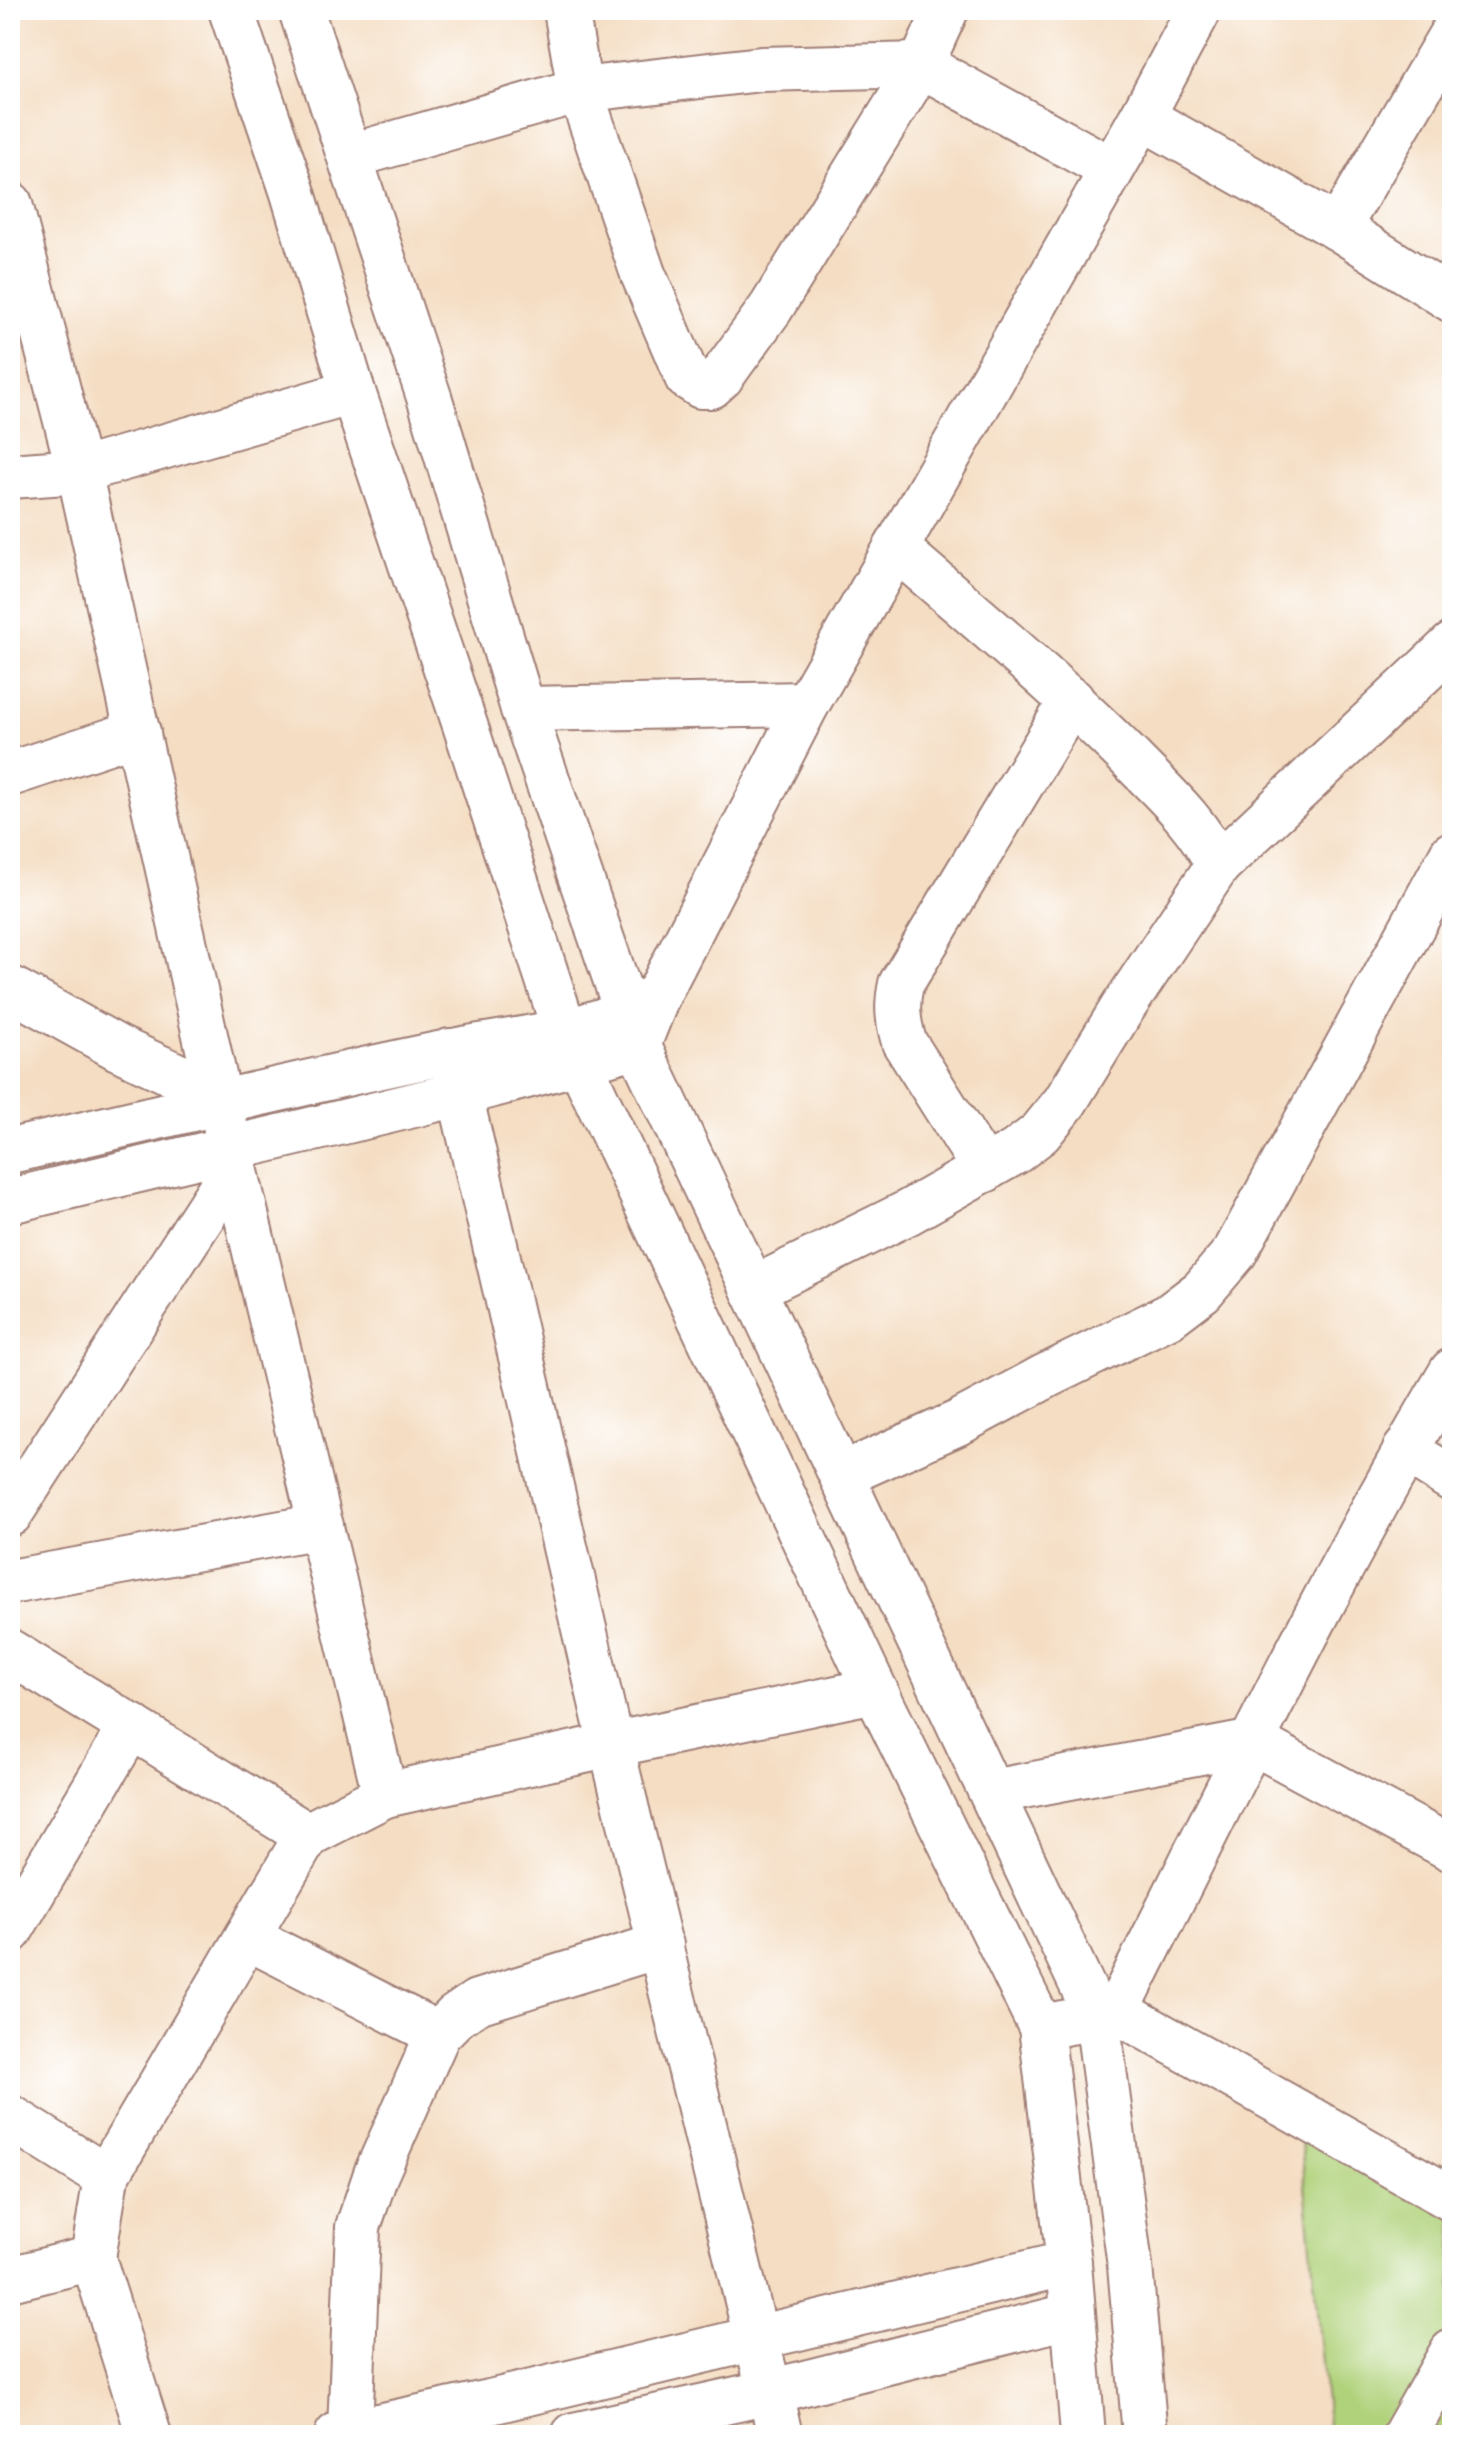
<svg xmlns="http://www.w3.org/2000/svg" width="1462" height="2445" viewBox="0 0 1462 2445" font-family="'IM FELL Great Primer',serif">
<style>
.green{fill:#b0d27a;stroke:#7d7852;stroke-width:2}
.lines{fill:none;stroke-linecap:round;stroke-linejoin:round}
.street-casing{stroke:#9f7e76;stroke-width:48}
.secondary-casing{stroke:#9f7e76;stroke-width:48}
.street{stroke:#fff;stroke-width:44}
.secondary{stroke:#fff;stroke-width:44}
</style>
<rect width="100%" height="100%" fill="#fff"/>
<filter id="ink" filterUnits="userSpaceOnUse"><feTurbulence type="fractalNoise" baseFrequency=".0125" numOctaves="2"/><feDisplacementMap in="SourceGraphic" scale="16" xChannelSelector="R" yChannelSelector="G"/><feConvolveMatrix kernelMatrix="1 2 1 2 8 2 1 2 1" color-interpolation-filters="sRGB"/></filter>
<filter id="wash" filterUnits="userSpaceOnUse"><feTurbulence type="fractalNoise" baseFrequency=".006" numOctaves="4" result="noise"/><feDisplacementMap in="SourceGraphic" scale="32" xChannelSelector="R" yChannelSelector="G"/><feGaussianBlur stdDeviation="1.8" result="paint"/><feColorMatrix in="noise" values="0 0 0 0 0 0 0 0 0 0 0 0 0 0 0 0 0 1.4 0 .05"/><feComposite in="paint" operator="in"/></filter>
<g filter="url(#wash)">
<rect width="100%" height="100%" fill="#f4ddc2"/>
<path class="green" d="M1298,2112L1452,2199V2435H1329Z"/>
</g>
<g filter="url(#ink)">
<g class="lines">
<defs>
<g id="street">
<path d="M566,10L580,90L643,274L687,377L701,386H711L721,377L771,308L921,65L946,10"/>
<path d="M1142,117L1338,228L1452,300"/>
<path d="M351,156L580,90L761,69L921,65L1111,169"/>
<path d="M10,204L79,471L230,1147L385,1795L307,1835L106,2177L93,2258"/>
<path d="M1338,228L1452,33"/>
<path d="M10,476L79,471L353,392"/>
<path d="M523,709L807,704"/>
<path d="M10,774L138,732"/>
<path d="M1218,865L1452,645"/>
<path d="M10,988L118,1048L219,1095"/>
<path d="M450,1051L611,1745L780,2435"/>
<path d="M10,1151C156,1118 302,1082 448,1052C521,1037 593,1035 658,995"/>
<path d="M985,1170L904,1042C898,1021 896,1006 901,984L1072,700"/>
<path d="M10,1201C219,1149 431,1106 638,1045L658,995L807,704L1142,117L1199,10"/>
<path d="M753,1289L907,1213L1015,1152L1040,1133L1065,1102L1122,1009L1218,865C1197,821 1162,791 1129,757C1055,683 975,616 896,548"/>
<path d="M1405,1450L1452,1479"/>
<path d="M842,1475L960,1422L1046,1376L1169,1316L1202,1291L1235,1252L1452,854"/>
<path d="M10,1514L235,1166"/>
<path d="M10,1582L321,1526"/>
<path d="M10,1652L307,1835"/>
<path d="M992,1792L1253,1742L1452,1849"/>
<path d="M385,1795L611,1745L875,1690"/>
<path d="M10,1931L131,1726"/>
<path d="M247,1937L438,2034"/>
<path d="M1117,2011C1225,1796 1329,1578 1452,1371"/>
<path d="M1041,2027L1097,2017L1117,2011L1452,2199"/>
<path d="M10,2117L106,2177"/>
<path d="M10,2279L93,2258L149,2435"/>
<path d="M350,2432L358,2227L376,2174L438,2034L455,2017L477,2002L661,1945"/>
<path d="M337,2435L490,2402L1069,2263"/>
<path d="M574,2435L769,2392L1073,2315"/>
<path d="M1405,2435L1452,2352"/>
</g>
<g id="secondary">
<path d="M231,10L292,190L353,392L466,728L565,1032L875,1690L1041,2027L1069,2263L1083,2435"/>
<path d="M301,10L430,400L523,709L638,1045L1097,2017L1130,2266L1145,2435"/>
</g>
</defs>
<use href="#street" class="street-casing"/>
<use href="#secondary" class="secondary-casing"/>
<use href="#street" class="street"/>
<use href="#secondary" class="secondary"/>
</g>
</g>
<rect width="1462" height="2445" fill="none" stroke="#fff" stroke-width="40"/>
</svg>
